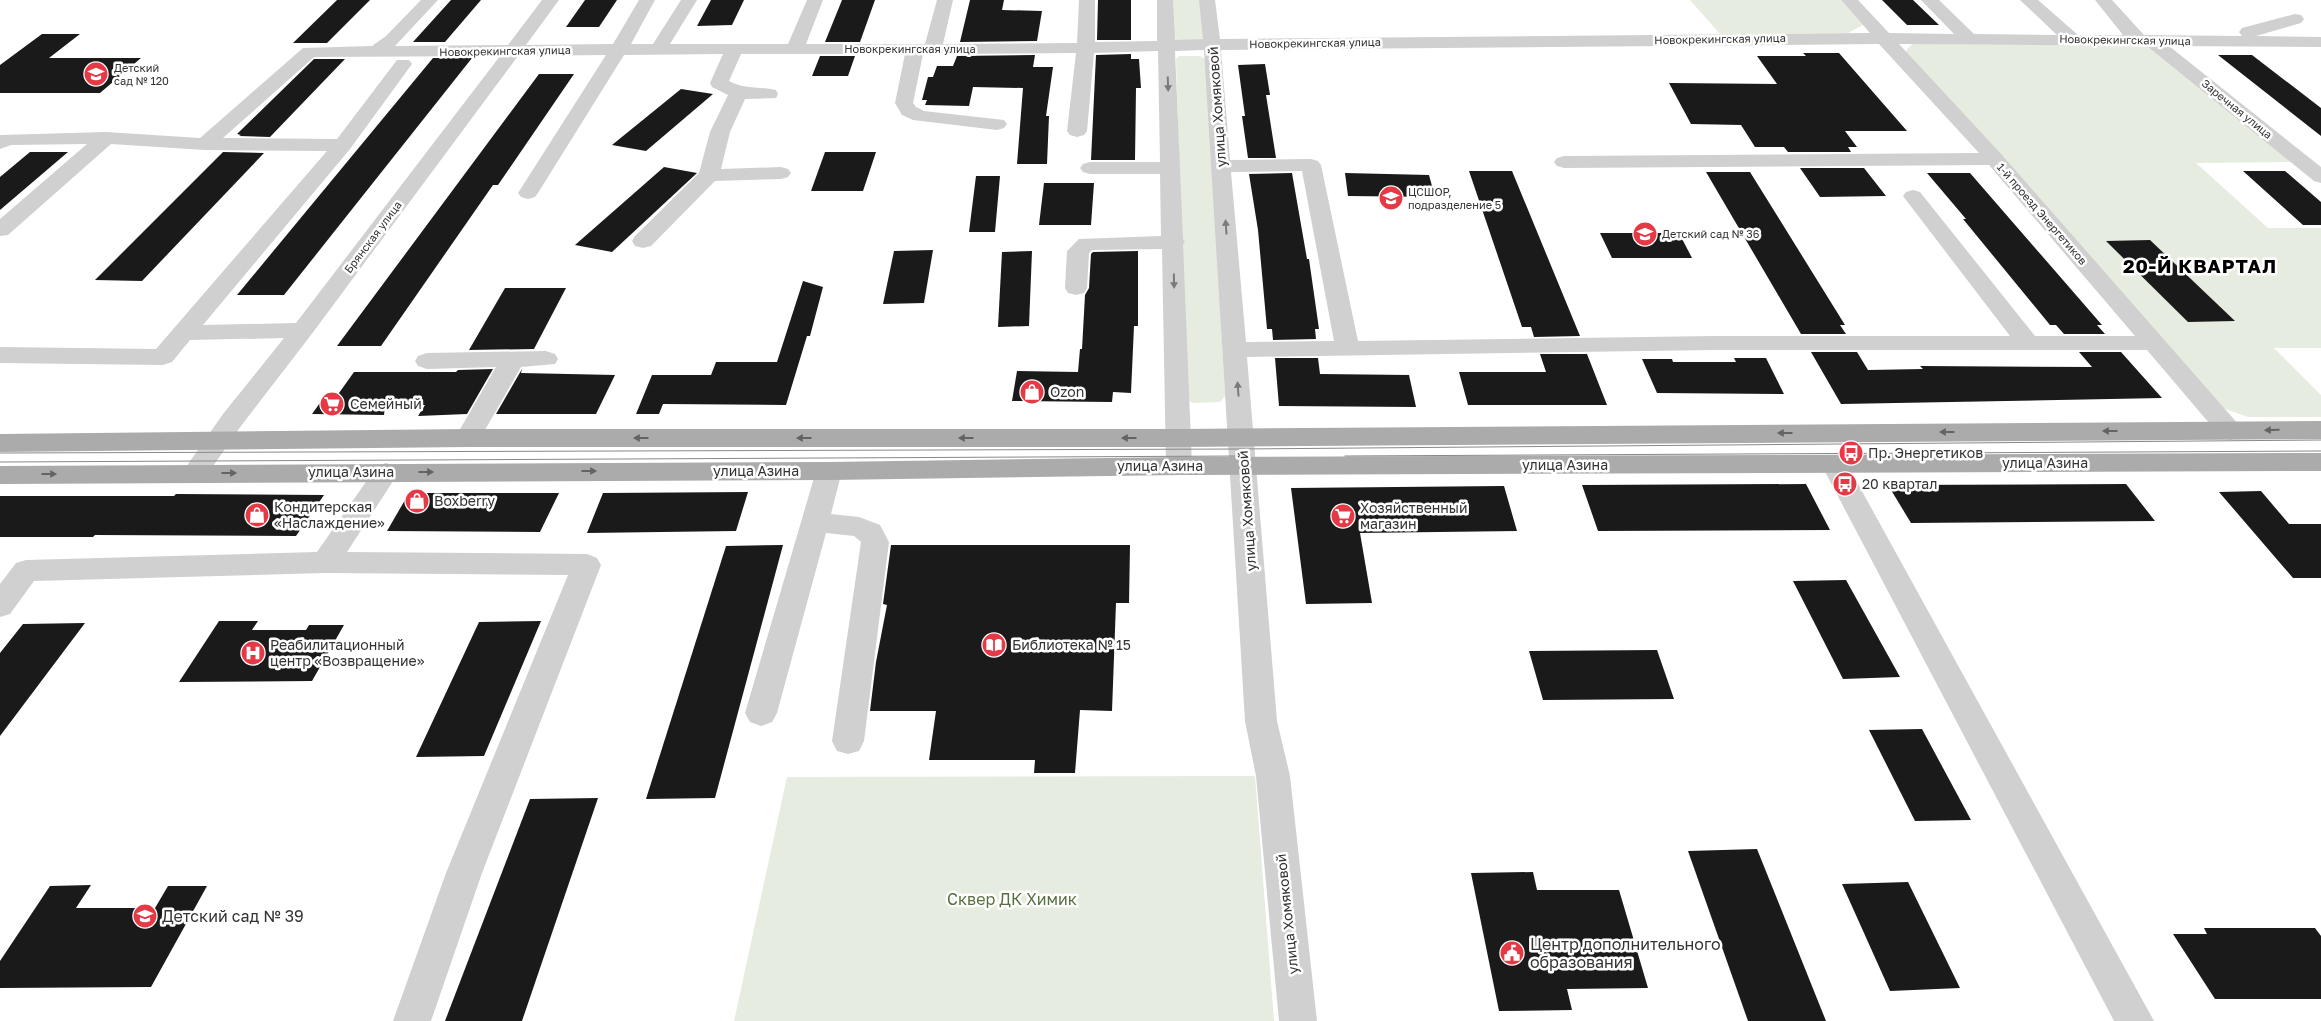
<svg xmlns="http://www.w3.org/2000/svg" width="2321" height="1021" viewBox="0 0 2321 1021" font-family="'Golos Text',sans-serif">
<style>
.green{fill:#e6ecdf}
.building{fill:#1a1a1a}
.lines{fill:none;stroke-linecap:round;stroke-linejoin:round}
.minor{fill:#d0d0d0;fill-rule:evenodd}
.major{fill:#ababab;fill-rule:evenodd}
.tram{stroke:#888;stroke-width:1}
.oneway{fill:#7a7a7a}
.oneway2{fill:#636363}
.labels{text-anchor:middle;stroke-width:5;stroke-linejoin:round;paint-order:stroke}
.far-street-label{font-size:11px;fill:#333;stroke:#fff}
.far-poi-label{font-size:11px;fill:#333;stroke:#fff;text-anchor:start}
.street-label{font-size:14px;fill:#333;stroke:#fff}
.poi-label{font-size:14px;fill:#333;stroke:#fff;text-anchor:start}
.near-park-label{font-size:16px;fill:#56703f;stroke:#fff}
.near-poi-label{font-size:16px;fill:#333;stroke:#fff;text-anchor:start}
.district-label{font-size:19px;font-weight:bold;letter-spacing:1px;fill:#000;stroke:#fff}
</style>
<rect width="100%" height="100%" fill="#fff"/>
<g class="green">
<path d="M1171,0H1201L1203,38C1194,42 1180,43 1171,38Z"/>
<path d="M1690,0H1841L1863,25L1848,33L1720,34Z"/>
<path d="M1913,44L2145,46L2160,51L2291,162L2196,163L2268,228H2321V348H2274L2321,395V417H2248L2220,407L1905,53L1908,48Z"/>
<path d="M1179,56H1200L1207,60L1225,396L1220,402L1192,403L1186,397L1176,59Z"/>
<path d="M1255,776L1274,1021H734L787,777Z"/>
</g>
<g class="building">
<path d="M337,0H370L327,43H293Z"/>
<path d="M451,0H481L445,42H413Z"/>
<path d="M585,0H617L599,27H566Z"/>
<path d="M711,0H744L732,25L697,26Z"/>
<path d="M842,0H875L860,42H825Z"/>
<path d="M970,0H1004L1002,10L1042,11L1037,41L960,42Z"/>
<path d="M1098,0H1131V40H1097Z"/>
<path d="M1882,0H1913L1939,25H1907Z"/>
<path d="M42,34H80L49,58H141L100,93H0V65Z"/>
<path d="M1803,53H1839L1907,131H1845L1857,147H1848L1851,152H1788L1784,147H1755L1741,125L1691,124L1669,83L1777,84L1757,56H1806Z"/>
<path d="M1131,54V59H1139L1141,88H1136L1135,160H1091L1096,55Z"/>
<path d="M1035,55L1033,67H1053L1046,116H1049L1047,164H1017L1023,88L973,87L969,106L925,105L927,100H922L928,77H933L937,66H953L957,56Z"/>
<path d="M2218,55H2252L2321,108V136Z"/>
<path d="M820,56H855L848,76H812Z"/>
<path d="M433,58H472L284,295H237Z"/>
<path d="M314,59H345L270,137L239,136L241,135L237,134Z"/>
<path d="M1265,64L1270,95H1266L1276,158H1248L1242,116H1245L1238,65Z"/>
<path d="M539,74H574L498,185H493L381,346H337Z"/>
<path d="M681,89L713,94L646,151L612,145Z"/>
<path d="M30,152H68L0,210V177Z"/>
<path d="M223,152L264,153L142,281L95,280Z"/>
<path d="M825,152H876L863,191H811Z"/>
<path d="M664,167L697,173L612,252L575,245Z"/>
<path d="M1800,168H1864L1886,196L1820,197Z"/>
<path d="M1469,171H1512L1580,336L1534,337L1531,327H1522Z"/>
<path d="M2243,171H2285L2321,202V225H2303Z"/>
<path d="M1706,172H1750L1845,325H1840L1846,334H1801Z"/>
<path d="M1292,173L1307,259H1309L1319,329H1315L1316,339L1273,340L1272,329H1267L1258,230L1249,174Z"/>
<path d="M1345,173L1429,175L1435,197L1348,196Z"/>
<path d="M1927,173H1970L2102,325H2097L2105,334H2064L2056,325H2050L1963,219H1966Z"/>
<path d="M976,176H1000L995,232H969Z"/>
<path d="M1044,183H1094L1091,225H1039Z"/>
<path d="M1600,233H1679L1692,258H1612Z"/>
<path d="M2150,240L2235,321L2188,322L2106,241Z"/>
<path d="M933,250L924,303L883,304L894,251Z"/>
<path d="M1032,251L1029,326L998,327L1002,252Z"/>
<path d="M1138,251V326H1134L1131,393L1113,392L1112,402L1012,401L1017,371L1078,372L1080,349H1082L1085,295L1089,288L1091,254L1093,252Z"/>
<path d="M803,281L823,287L810,336H807L786,405L663,404L659,414H636L652,375H711L716,362H777Z"/>
<path d="M505,288H566L534,349L469,350Z"/>
<path d="M1811,352H1857L1868,370L1923,369L1920,366L2092,367L2079,352H2121L2162,398L1841,404Z"/>
<path d="M1540,354H1587L1607,405H1468L1459,372H1546Z"/>
<path d="M1275,358H1318L1320,374L1409,375L1416,407L1279,406Z"/>
<path d="M1734,358H1766L1784,394L1657,393L1642,359H1672L1673,362H1736Z"/>
<path d="M493,369L467,414L418,416L425,405H385L384,415L312,414L327,393H339L354,372H456L458,370Z"/>
<path d="M522,369L521,373L615,375L596,414H496Z"/>
<path d="M1806,484L1830,530L1598,531L1582,485Z"/>
<path d="M2126,484L2155,521L1911,523L1888,485Z"/>
<path d="M1504,486L1517,531L1360,533L1372,603L1306,604L1291,488Z"/>
<path d="M2261,491L2289,524H2321V578H2293L2219,492Z"/>
<path d="M748,492L736,531L587,533L603,493Z"/>
<path d="M409,493H559L540,532L387,531Z"/>
<path d="M176,494L324,495L296,536L95,535L93,537H0V496H174Z"/>
<path d="M783,545L715,798L646,799L726,546Z"/>
<path d="M891,545H1130L1129,603H1116L1112,711L1080,710L1075,773H1034L1035,760H929L936,711H870L876,662L887,605L883,604Z"/>
<path d="M1846,580L1900,677L1843,679L1793,581Z"/>
<path d="M219,621H258L252,630H306L309,625H344L312,681L179,682Z"/>
<path d="M541,621L484,756L416,757L479,622Z"/>
<path d="M85,623L0,736V653L23,624Z"/>
<path d="M1657,650L1674,699L1543,700L1529,651Z"/>
<path d="M1922,729L1971,820L1915,821L1869,730Z"/>
<path d="M598,798L522,1021H445L530,799Z"/>
<path d="M1757,849L1826,1021H1748L1688,851Z"/>
<path d="M1533,872L1537,890H1619L1648,988L1567,989L1572,1010L1499,1011L1471,873Z"/>
<path d="M1908,882L1960,988L1890,991L1842,884Z"/>
<path d="M91,885L76,908H155L168,886H207L151,987L0,988V961L50,886Z"/>
<path d="M2204,928H2315L2321,936V999H2215L2173,934H2207Z"/>
</g>
<g class="lines">
<g class="minor">
<path d="M421,0H438L395,46L508,45L542,0H559L526,45L613,44L639,0H655L631,44H653L681,0H697L670,44H788L807,0H823L806,44H925L937,0H953L943,44L1077,43L1079,0H1095V42L1157,41V0H1173L1175,40L1203,39L1199,0H1215L1220,39L1870,33L1841,0H1858L1889,33L1954,34L1921,0H1939L1974,34L2057,35L2020,0H2038L2078,35H2123L2095,0H2112L2144,35L2242,36L2239,32L2242,28L2295,14L2301,15L2304,19L2301,23L2256,36L2321,37V47L2169,46L2321,167V183L2314,181L2147,46L1899,44L2002,155L2239,425L2243,431L2239,437L2230,440L2221,437L2147,350H1713L1247,357L1277,721L1290,776L1317,1021H1279L1256,776L1245,721L1204,50L1175,51L1183,239L1185,242L1183,244L1192,466L1188,472L1179,475L1170,472L1166,466L1162,249L1092,250L1089,253L1087,288L1084,293L1076,295L1068,293L1065,288L1067,251L1079,239L1161,236L1160,174H1090L1083,172L1080,168L1083,164L1090,162H1160L1158,51L1094,53L1087,131L1084,135L1077,137L1070,135L1067,131L1076,53L923,54L913,103L916,107L924,111L1004,120L1007,124L1004,128L997,130L913,120L902,115L895,103L905,54H741L729,81C747,90 757,86 776,90L778,94L776,98L745,99L730,132L721,169L781,167L788,169L791,173L788,177L781,179L715,181L651,246L643,248L635,246L632,241L635,236L699,173L710,132L728,95L712,87L710,83L723,54L624,55L538,193L535,197L528,199L521,197L518,193L606,55L518,56L311,335L241,426L204,479L195,482L186,479L182,473L186,467L223,414L284,338L190,340L172,362L163,365L0,363V347L156,349L327,151L205,150L111,144L8,235L0,236V219L87,144L11,145L0,149V135L106,132L200,138L303,48L372,46L386,36ZM1879,44L1979,153L1564,156L1557,158L1554,162L1557,166L1564,168L1989,165L2135,336H2035L1920,192L1913,190L1906,192L1903,196L2010,336H1713L1358,341L1321,165L1318,161L1311,159L1230,160L1221,50ZM500,56L296,323L203,325L350,149L412,64L409,60H397L337,139L223,138L314,57ZM1302,171L1334,341L1246,342L1231,172Z"/>
<path d="M546,351L555,354L558,359L555,364L521,367L477,444L468,447L459,444L455,438L496,367L427,369L418,366L415,361L418,356L427,353Z"/>
<path d="M1834,455L1843,458L1847,464L2154,1021H2114L1821,464L1825,458Z"/>
<path d="M829,462L838,465L842,471L831,514L859,517L880,525L889,542L864,741L859,751L848,754L837,751L832,741L861,542L854,536L826,533L777,713L772,722L761,726L750,722L745,713L816,471L820,465Z"/>
<path d="M386,463L395,466L399,472L347,552L587,554L597,558L601,565L482,873L431,1021H393L446,873L568,575L325,573L34,581L10,614L0,617V584L16,563L26,560L317,552L377,466Z"/>
</g>
<g class="major">
<path d="M2321,421V439L1178,447H468L0,452V434L468,429H1178Z"/>
<path d="M2321,453V471L1179,475L829,480L0,484V466L829,462L1179,457Z"/>
</g>
<g class="tram">
<path d="M0,453L1242,449L2321,440"/>
<path d="M1345,456L2321,451"/>
<path d="M0,462L1242,456"/>
</g>
</g>
<defs><path id="oneway-solid" d="M-6-.8H1V-3.2L6.5 0L1 3.2V.8H-6Z" transform="scale(1.25)"/></defs>
<g class="oneway">
<use href="#oneway-solid" transform="translate(1168 84) rotate(88)"/>
<use href="#oneway-solid" transform="translate(1226 227) rotate(-94)"/>
<use href="#oneway-solid" transform="translate(1174 281) rotate(89)"/>
<use href="#oneway-solid" transform="translate(1238 389) rotate(-94)"/>
</g>
<g class="oneway2">
<use href="#oneway-solid" transform="translate(2272 430) rotate(179)"/>
<use href="#oneway-solid" transform="translate(2110 431) rotate(180)"/>
<use href="#oneway-solid" transform="translate(1947 432) rotate(180)"/>
<use href="#oneway-solid" transform="translate(1785 433) rotate(180)"/>
<use href="#oneway-solid" transform="translate(641 438) rotate(180)"/>
<use href="#oneway-solid" transform="translate(804 438) rotate(180)"/>
<use href="#oneway-solid" transform="translate(966 438) rotate(180)"/>
<use href="#oneway-solid" transform="translate(1129 438) rotate(180)"/>
<use href="#oneway-solid" transform="translate(589 471)"/>
<use href="#oneway-solid" transform="translate(426 472)"/>
<use href="#oneway-solid" transform="translate(229 473)"/>
<use href="#oneway-solid" transform="translate(49 474)"/>
</g>
<defs>
<symbol id="school-disc" viewBox="-11 -11 22 22"><circle r="9.5" fill="#e63946" stroke="#fff"/><path d="M0-5L7-2L0 1L-7-2ZM-4 1L0 2.5L4 1V4Q0 6-4 4Z" fill="#fff"/></symbol>
<symbol id="shop-disc" viewBox="-11 -11 22 22"><circle r="9.5" fill="#e63946" stroke="#fff"/><path d="M-5-2.5h2.3a2.7 3.5 0 0 1 5.4 0H5L5.5 6h-11ZM-1.5-2.5h3a1.5 2.3 0 0 0-3 0Z" fill="#fff"/></symbol>
<symbol id="supermarket-disc" viewBox="-11 -11 22 22"><circle r="9.5" fill="#e63946" stroke="#fff"/><path d="M-6-5.5h2.5l.6 2H6L4.5 2H-2.5L-4.4-4H-6ZM-1.5 3.2a1.3 1.3 0 1 0 .1 0ZM3 3.2a1.3 1.3 0 1 0 .1 0Z" fill="#fff"/></symbol>
<symbol id="bus-disc" viewBox="-11 -11 22 22"><circle r="9.5" fill="#e63946" stroke="#fff"/><path d="M-5-6H5V4H4V6H2V4H-2V6H-4V4H-5ZM-3.5-4V0h7V-4ZM-3.5 1.2v1.5H-2V1.2ZM2 1.2v1.5H3.5V1.2Z" fill="#fff"/></symbol>
<symbol id="library-disc" viewBox="-11 -11 22 22"><circle r="9.5" fill="#e63946" stroke="#fff"/><path d="M-6-4Q-3-5.5-.7-3.5V5Q-3 3-6 4ZM6-4Q3-5.5 .7-3.5V5Q3 3 6 4Z" fill="#fff"/></symbol>
<symbol id="hospital-disc" viewBox="-11 -11 22 22"><circle r="9.5" fill="#e63946" stroke="#fff"/><path d="M-5-5h3v3.5h4V-5h3V5h-3V1.5h-4V5h-3Z" fill="#fff"/></symbol>
<symbol id="civic-disc" viewBox="-11 -11 22 22"><circle r="9.5" fill="#e63946" stroke="#fff"/><path d="M-.6-6.5H3V-4.5H.6V-3L4-1V1h2V6H-6V1h2V-1L-.6-3ZM-1.2 2.5V6h2.4V2.5Z" fill="#fff"/></symbol>
</defs>
<g fill-rule="evenodd">
<use href="#school-disc" x="82" y="60" width="28" height="28"/>
<use href="#school-disc" x="1377" y="184" width="28" height="28"/>
<use href="#school-disc" x="1631" y="220" width="28" height="28"/>
<use href="#shop-disc" x="1018" y="378" width="28" height="28"/>
<use href="#supermarket-disc" x="318" y="390" width="28" height="28"/>
<use href="#bus-disc" x="1837" y="439" width="28" height="28"/>
<use href="#bus-disc" x="1831" y="470" width="28" height="28"/>
<use href="#shop-disc" x="403" y="487" width="28" height="28"/>
<use href="#shop-disc" x="243" y="501" width="28" height="28"/>
<use href="#supermarket-disc" x="1329" y="502" width="28" height="28"/>
<use href="#library-disc" x="980" y="631" width="28" height="28"/>
<use href="#hospital-disc" x="239" y="639" width="28" height="28"/>
<use href="#school-disc" x="131" y="902" width="28" height="28"/>
<use href="#civic-disc" x="1498" y="939" width="28" height="28"/>
</g>
<g class="labels">
<g class="far-street-label">
<text transform="translate(1720 39) rotate(-1)" y="4">Новокрекингская улица</text>
<text transform="translate(2125 40) rotate(1)" y="4">Новокрекингская улица</text>
<text transform="translate(1315 43) rotate(-1)" y="4">Новокрекингская улица</text>
<text x="910" y="53">Новокрекингская улица</text>
<text transform="translate(505 51) rotate(-1)" y="4">Новокрекингская улица</text>
<text transform="translate(2237 109) rotate(39)" y="4">Заречная улица</text>
<text transform="translate(2042 214) rotate(49)" y="4">1-й проезд Энергетиков</text>
<text transform="translate(373 237) rotate(-53)" y="4">Брянская улица</text>
</g>
<g class="far-poi-label">
<text x="114" y="72">Детский<tspan x="114" dy="13">сад № 120</tspan></text>
<text x="1408" y="196">ЦСШОР,<tspan x="1408" dy="13">подразделение 5</tspan></text>
<text x="1662" y="238">Детский сад № 36</text>
</g>
<g class="street-label">
<text transform="translate(1217 107) rotate(-94)" y="5">улица Хомяковой</text>
<text x="2045" y="468">улица Азина</text>
<text x="1565" y="470">улица Азина</text>
<text x="1160" y="471">улица Азина</text>
<text x="756" y="476">улица Азина</text>
<text x="351" y="477">улица Азина</text>
<text transform="translate(1247 511) rotate(-94)" y="5">улица Хомяковой</text>
<text transform="translate(1287 914) rotate(-96)" y="5">улица Хомяковой</text>
</g>
<g class="poi-label">
<text x="1050" y="397">Ozon</text>
<text x="350" y="409">Семейный</text>
<text x="1868" y="458">Пр. Энергетиков</text>
<text x="1862" y="489">20 квартал</text>
<text x="434" y="506">Boxberry</text>
<text x="274" y="512">Кондитерская<tspan x="274" dy="16">«Наслаждение»</tspan></text>
<text x="1360" y="513">Хозяйственный<tspan x="1360" dy="16">магазин</tspan></text>
<text x="270" y="650">Реабилитационный<tspan x="270" dy="16">центр «Возвращение»</tspan></text>
<text x="1012" y="650">Библиотека № 15</text>
</g>
<g class="near-park-label">
<text x="1012" y="905">Сквер ДК Химик</text>
</g>
<g class="near-poi-label">
<text x="162" y="922">Детский сад № 39</text>
<text x="1530" y="950">Центр дополнительного<tspan x="1530" dy="18">образования</tspan></text>
</g>
<g class="district-label">
<text x="2200" y="273">20-Й КВАРТАЛ</text>
</g>
</g>
</svg>
